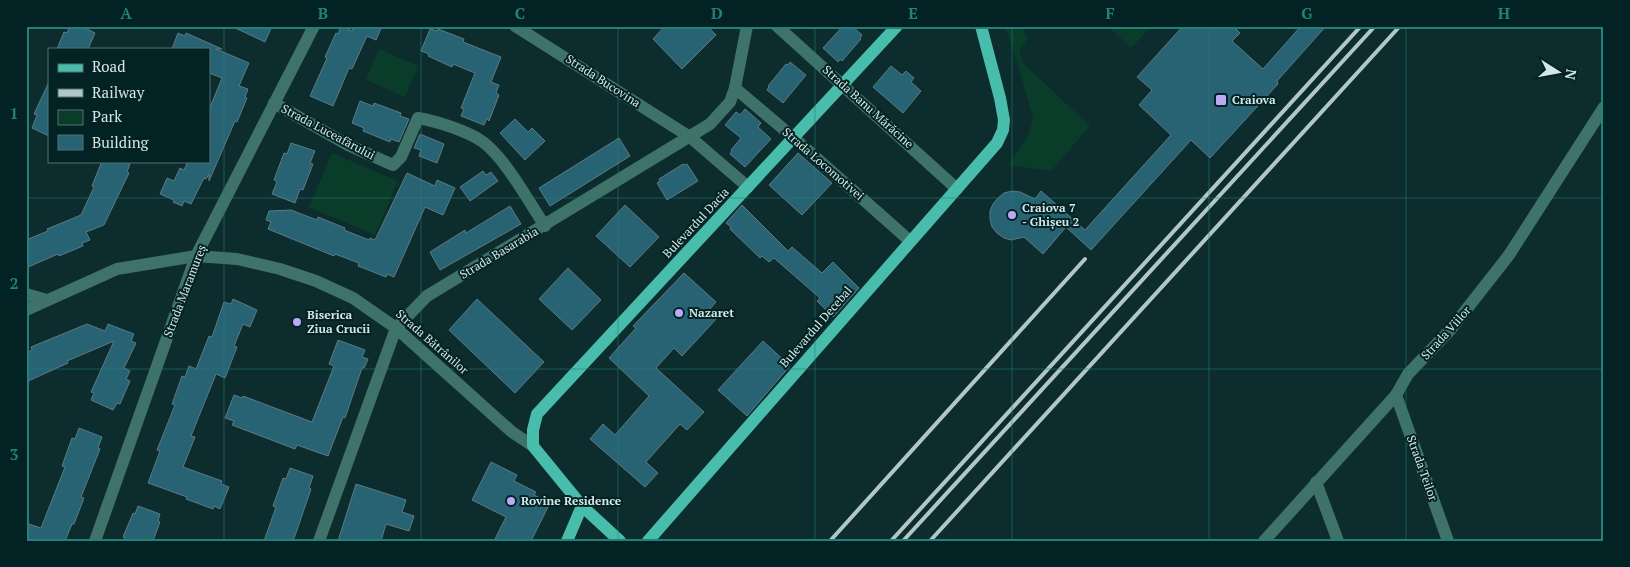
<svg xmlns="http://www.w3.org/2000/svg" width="1630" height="567" viewBox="0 0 1630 567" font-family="'PT Serif',serif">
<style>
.green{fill:#0a3d29}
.building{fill:#276373;stroke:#5d7a83}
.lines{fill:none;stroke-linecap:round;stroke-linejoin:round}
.minor{stroke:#3f7269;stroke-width:12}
.primary{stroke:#49bdab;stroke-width:12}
.rail{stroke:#b3c6c7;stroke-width:4}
.grid{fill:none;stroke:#23817a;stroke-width:1;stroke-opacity:0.55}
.poi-dot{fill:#bea9f4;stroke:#032224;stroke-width:2}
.labels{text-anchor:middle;stroke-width:4;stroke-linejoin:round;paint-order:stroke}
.street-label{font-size:12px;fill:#d5e6e6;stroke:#032224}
.poi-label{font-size:12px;font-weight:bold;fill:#d5e6e6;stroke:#032224;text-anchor:start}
.neatline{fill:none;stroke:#23817a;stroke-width:2}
.grid-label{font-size:16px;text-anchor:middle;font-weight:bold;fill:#23817a}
</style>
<rect width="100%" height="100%" fill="#0d2c2d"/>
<g class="green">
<path d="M1005,26H1020L1028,37L1019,52L1024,64L1090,126L1051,171L1008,165L1028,136L1033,118L1021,75Z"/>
<path d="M1108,26H1152L1131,48Z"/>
<path d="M379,49L418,66L405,97L366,80Z"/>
<path d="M332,153L398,181L375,235L309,207Z"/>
</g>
<g class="building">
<path d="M70,26H81L95,33L88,49H57L64,32L67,33Z"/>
<path d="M231,26H272L265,42Z"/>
<path d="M341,26L352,31L353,29L346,26H382L376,40L367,36L352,69L349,68L333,106L310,96L327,58L325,57L336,33L338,34Z"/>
<path d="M665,26H707L716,35L682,69L653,39Z"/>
<path d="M843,26H852L862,35L860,38L861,39L842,61L840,59L838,62L823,48Z"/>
<path d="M1183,26H1233L1240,33L1232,41L1263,69L1301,26H1326L1277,81L1278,84L1210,158L1191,140L1091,250L1066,227L1043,254L1024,237L1011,240L1004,238L997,233L992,227L990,219V211L993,204L998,198L1004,193L1012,191L1020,192L1035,199L1041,191L1085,230L1171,135L1139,105L1152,90L1137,77Z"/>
<path d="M430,29L437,31L438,29L464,39L463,42L501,57L491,82L499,85L496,93L499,95L489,121L487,118L484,125L461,116L464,109L461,108L475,73L453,64L452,67L428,56L429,54L421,51Z"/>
<path d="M178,33L185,36L186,33L222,49H216L249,63L239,86L248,89L245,97L247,98L237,122L235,121L209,181V174L206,179L204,178L191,204L184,201L182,206L173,202L174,200L160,194L167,178L174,181L180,168L184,170L188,161H209V110L222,78L209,73V49H172Z"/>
<path d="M790,62L806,75L783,103L767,90L769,87L768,86L786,64L788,65Z"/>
<path d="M891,66L902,75L906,71L914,78L911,82L921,91L903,113L873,87Z"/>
<path d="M49,82V136L32,128L37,115L34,114Z"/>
<path d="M360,101L373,106L374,103L401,113L400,116L409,119L399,142L391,139L390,142L363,131L364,128L352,123Z"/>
<path d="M745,109L761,123L758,127L771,139L745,167L730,154L732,151L731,150L741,138L725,125L736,112L740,115Z"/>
<path d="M515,119L528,132L532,128L545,141L525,160L500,133Z"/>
<path d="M420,134L444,144L437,163L419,156L421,150L414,148Z"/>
<path d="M619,138L630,156L550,206L539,188Z"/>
<path d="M291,143L315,151L310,163L313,164L303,190L300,189L295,203L272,194L277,182L274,180L284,153L287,154Z"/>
<path d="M798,153L832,183L802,215L769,185Z"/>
<path d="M102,161H123L130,164L127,172L129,173L104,225L86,232L90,240L82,243L83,246L59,256L58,254L26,268V240L48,231L47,229L81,215L94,187L92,186Z"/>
<path d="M683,164L684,165L687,164L698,181L667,200L657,183L660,181L659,179Z"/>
<path d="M483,171L486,175L491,172L498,181L470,201L460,187Z"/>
<path d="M407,173L435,186L437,180L455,188L443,215L425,207L394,277L387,274L386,277L358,266L359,263L335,254L334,256L268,229L271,222L266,220L269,211L291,210L317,220L318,217L345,228L344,230L369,240L370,238L375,240Z"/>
<path d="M625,205L659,237L630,267L596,236Z"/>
<path d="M742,205L788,251L792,247L822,273L833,262L859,288L833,317L817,301L820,298L774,258L769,262L762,256L760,258L730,229L731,227L726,223Z"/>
<path d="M510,206L521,224L440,270L430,252L465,230L466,233Z"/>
<path d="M568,268L601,300L572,330L539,299Z"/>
<path d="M684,273L716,302L709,310L718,317L682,356L674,348L656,368L704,412L687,430L680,424L646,462L658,473L645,487L590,439L603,424L615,435L649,396L609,358L636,328L633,326Z"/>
<path d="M233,299L257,310L250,327L243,324L234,346L237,347L225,378L216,374L191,436L195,437L183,467L222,481L221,484L229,487L220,509L214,506L213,509L186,499L187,497L148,483L160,451L157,450L175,405L172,404L182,376L185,377L189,366L196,369L209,336L212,337L224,302L231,304Z"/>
<path d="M477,299L544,362L515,393L449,330Z"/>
<path d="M87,324L105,331L108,324L134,334L131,341L136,343L124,368L130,371L126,379L130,381L120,404L117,403L113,410L91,400L94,393L91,392L114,341L67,361L68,363L26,382V353L32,350L31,347Z"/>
<path d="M338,340L365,350L362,357L368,359L364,368H362L345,418L343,417L328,456L297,445L295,449L232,425L234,421L225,418L234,395L242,398L243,396L312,422L334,366L329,364Z"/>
<path d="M763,341L790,366L747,416L718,390Z"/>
<path d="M79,428L102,437L98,448L100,449L81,497L84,498L74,524H72L65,541H26V523L41,528L65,467L62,466L72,438L75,439Z"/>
<path d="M491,462L517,475L514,481L536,492L534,495L550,503L531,541H494L506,517L472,500Z"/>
<path d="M290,468L313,476L309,488L311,489L297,530L293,541H264L276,507L273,506L283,478L286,479Z"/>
<path d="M356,484L406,500L402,512L414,516L409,531L386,524L381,541H338Z"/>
<path d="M138,506L160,514L158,521L160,522L153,541H124L125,538L123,537L133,513L135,514Z"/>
</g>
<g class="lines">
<g class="minor">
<path d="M515,26L690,137L748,187"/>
<path d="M777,26L957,189"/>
<path d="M735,88L794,138L910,241"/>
<path d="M274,103L348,145L393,165L401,157L418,118C436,121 468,131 483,142C505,158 529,202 545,226"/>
<path d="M26,294L47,300"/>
<path d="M26,310L117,269L196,256L237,259L280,269L316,281L353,298L396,328L512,432L533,446"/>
<path d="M1396,395L1448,541"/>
<path d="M1316,482L1338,541"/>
<path d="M95,541L196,256L314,26"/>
<path d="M319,541L396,328L427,296L710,124L730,102L735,88L747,26"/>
<path d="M1264,541L1396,395L1408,374L1451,329L1509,255L1604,107"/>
</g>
<g class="primary">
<path d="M567,541L582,506"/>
<path d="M620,541L582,506L533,446V430L537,414L897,26"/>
<path d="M648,541L997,143L1003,130L1004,120L1000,98L981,26"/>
</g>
<g class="rail">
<path d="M830,541L1085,259"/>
<path d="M891,541L1361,26"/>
<path d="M903,541L1375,26"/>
<path d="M930,541L1400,26"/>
</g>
</g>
<path class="grid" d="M224,26V541M421,26V541M618,26V541M815,26V541M1012,26V541M1209,26V541M1406,26V541M26,198H1604M26,369H1604"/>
<g class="poi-dot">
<rect x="1215" y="94" width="12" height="12" rx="2.5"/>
<circle cx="1012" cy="215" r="5"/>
<circle cx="679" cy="313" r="5"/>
<circle cx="297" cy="322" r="5"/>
<circle cx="511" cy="501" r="5"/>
</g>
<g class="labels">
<g class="street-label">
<text transform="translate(603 81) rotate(33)" y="4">Strada Bucovina</text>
<text transform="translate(868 107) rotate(42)" y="4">Strada Banu Mărăcine</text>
<text transform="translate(328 132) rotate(28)" y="4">Strada Luceafărului</text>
<text transform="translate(823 164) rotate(41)" y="4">Strada Locomotivei</text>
<text transform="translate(696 223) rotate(-47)" y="4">Bulevardul Dacia</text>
<text transform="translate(499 253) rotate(-31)" y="4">Strada Basarabia</text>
<text transform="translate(185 291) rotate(-69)" y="4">Strada Maramureș</text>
<text transform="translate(816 327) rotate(-49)" y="4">Bulevardul Decebal</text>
<text transform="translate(1446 333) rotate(-48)" y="4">Strada Viilor</text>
<text transform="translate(432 342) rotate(41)" y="4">Strada Bătrânilor</text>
<text transform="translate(1422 468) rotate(70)" y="4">Strada Teilor</text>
</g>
<g class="poi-label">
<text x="1232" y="104">Craiova</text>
<text x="1022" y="212">Craiova 7<tspan x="1022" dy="14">- Ghișeu 2</tspan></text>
<text x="689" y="317">Nazaret</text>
<text x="307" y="319">Biserica<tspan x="307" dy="14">Ziua Crucii</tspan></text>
<text x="521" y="505">Rovine Residence</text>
</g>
</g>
<rect width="1630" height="567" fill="none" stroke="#032224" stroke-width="55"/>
<rect x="48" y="48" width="162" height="115" fill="#032224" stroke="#577072"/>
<rect x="58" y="64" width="25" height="8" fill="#49bdab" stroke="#577072"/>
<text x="92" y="72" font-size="15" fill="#d5e6e6">Road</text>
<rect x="58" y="89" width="25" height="8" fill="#b3c6c7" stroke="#577072"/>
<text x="92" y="98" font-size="15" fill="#d5e6e6">Railway</text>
<rect x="58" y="110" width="25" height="15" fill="#0a3d29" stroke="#577072"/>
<text x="92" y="122" font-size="15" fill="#d5e6e6">Park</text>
<rect x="58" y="135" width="25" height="15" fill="#276373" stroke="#577072"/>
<text x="92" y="148" font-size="15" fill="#d5e6e6">Building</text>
<g transform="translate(1558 72) rotate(101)" stroke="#032224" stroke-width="4" paint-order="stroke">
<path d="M0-4L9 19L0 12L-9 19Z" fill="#d5e6e6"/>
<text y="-8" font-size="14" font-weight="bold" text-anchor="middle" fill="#d5e6e6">N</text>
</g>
<rect x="28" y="28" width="1574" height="512" class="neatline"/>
<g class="grid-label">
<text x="126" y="19">A</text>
<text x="323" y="19">B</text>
<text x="520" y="19">C</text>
<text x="717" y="19">D</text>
<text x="913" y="19">E</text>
<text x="1110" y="19">F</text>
<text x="1307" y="19">G</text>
<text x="1504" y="19">H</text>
<text x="14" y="119">1</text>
<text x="14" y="289">2</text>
<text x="14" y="460">3</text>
</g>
</svg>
